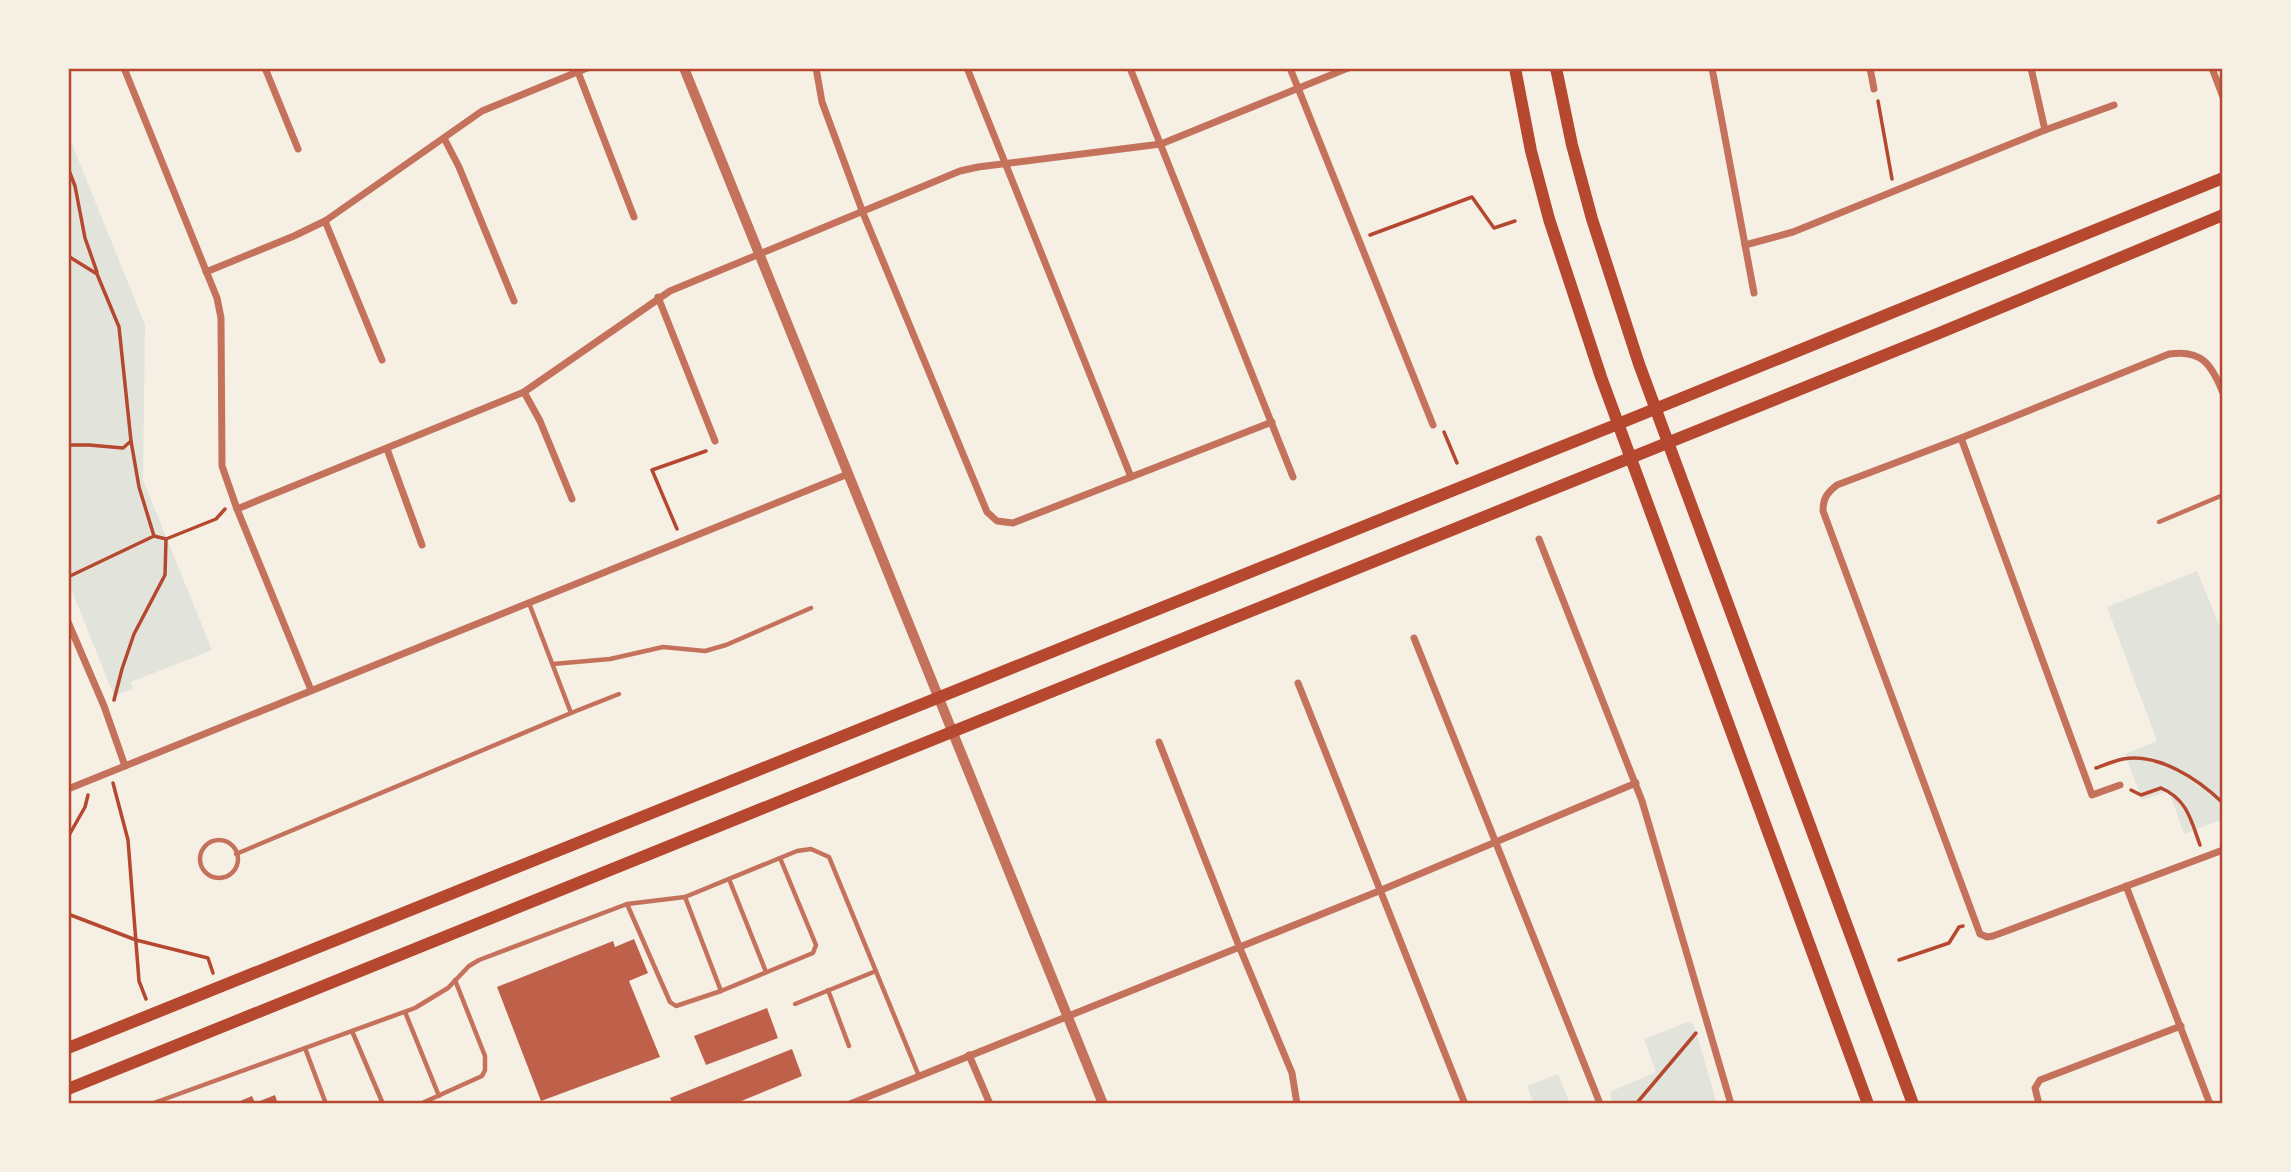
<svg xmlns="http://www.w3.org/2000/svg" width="2291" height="1172" viewBox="0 0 2291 1172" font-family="Lato,sans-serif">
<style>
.green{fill:#e2e4dc}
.building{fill:#bf614a}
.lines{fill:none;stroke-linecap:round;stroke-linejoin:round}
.path{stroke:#b5482f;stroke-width:3.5}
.service{stroke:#c5725c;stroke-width:4.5}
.minor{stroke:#c5725c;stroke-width:7}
.tertiary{stroke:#c5725c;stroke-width:10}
.secondary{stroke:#b5482f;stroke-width:12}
.neatline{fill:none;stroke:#b5482f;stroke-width:2.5}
</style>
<rect width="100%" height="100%" fill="#f6efe4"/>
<g class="green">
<path d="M68,134L145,325L143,480L212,650L131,682L133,689L114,696L68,581Z"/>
<path d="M2197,571L2223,634V819L2184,834L2169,791L2142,800L2125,754L2157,741L2107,607Z"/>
<path d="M1688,1022L1694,1025L1717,1104H1612L1610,1092L1656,1072L1644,1039Z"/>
<path d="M1558,1074L1570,1104H1534L1527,1086Z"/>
</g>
<g class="building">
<path d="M634,939L648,973L629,981L660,1057L541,1101L497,987L613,941L615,947Z"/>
<path d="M767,1008L778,1038L706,1065L694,1036Z"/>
<path d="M792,1049L802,1076L734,1104H673L670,1098Z"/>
<path d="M275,1095L278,1104H233L252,1096L255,1103Z"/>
</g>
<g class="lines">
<g class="path">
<path d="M1878,101L1892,179"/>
<path d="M68,168L75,186L85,238L97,272"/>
<path d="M1370,235L1472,197L1494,228L1515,221"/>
<path d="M68,256L97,274L119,327L131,441L139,487L154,536"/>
<path d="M1444,432L1457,463"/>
<path d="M68,445H89L123,448L131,441"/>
<path d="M677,529L652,470L706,451"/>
<path d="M68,577L154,536L166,539"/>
<path d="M114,700L122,669L134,634L165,575L166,539L216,519L225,509"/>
<path d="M2096,768C2104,765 2114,761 2123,759C2159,753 2198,779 2223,803"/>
<path d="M113,783L128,840L139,981L146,999"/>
<path d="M2131,790L2141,795L2161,788C2187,799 2191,820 2200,845"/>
<path d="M68,837L85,807L88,795"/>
<path d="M68,914L136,940L208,958L213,973"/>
<path d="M1899,960L1949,943L1959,927L1963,926"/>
<path d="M1636,1104L1696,1033"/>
</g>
<g class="service">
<path d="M2159,522L2223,495"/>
<path d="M553,664L610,659L663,647L705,651L726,645L811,608"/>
<path d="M571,713L619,694"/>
<circle cx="219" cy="859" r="19"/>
<path d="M236,854L571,713L529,603"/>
<path d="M729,879L766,972"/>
<path d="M685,897L721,991"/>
<path d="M627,904L670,1002L676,1006L721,991L813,953L816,945L780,858"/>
<path d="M828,990L849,1046"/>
<path d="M795,1004L876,971"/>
<path d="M405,1012L439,1096"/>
<path d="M352,1031L383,1104"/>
<path d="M305,1048L326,1104"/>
<path d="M151,1104L415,1008L448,988L469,966L479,960L627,904L685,897L797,851L811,849L829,857L919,1076"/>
<path d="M420,1104L482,1076L485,1070V1056L455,980"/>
</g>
<g class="minor">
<path d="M124,68L217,298L221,318L222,466L237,509L311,690"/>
<path d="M265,68L298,149"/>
<path d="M816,68L822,102L863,213L987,512L997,521L1013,523L1272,422"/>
<path d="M967,68L1131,477"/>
<path d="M1130,68L1293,477"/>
<path d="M1290,68L1433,425"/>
<path d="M1712,68L1754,293"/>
<path d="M1870,68L1874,89"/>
<path d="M2031,68L2045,130"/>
<path d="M2212,68L2223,97"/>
<path d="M578,72L634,217"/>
<path d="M444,138L459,167L514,301"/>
<path d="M325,221L382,360"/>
<path d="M1745,245L1793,232L2045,130L2114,105"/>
<path d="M206,272L294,236L325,221L482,111L587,68"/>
<path d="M658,297L715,441"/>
<path d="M524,392L540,421L572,499"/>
<path d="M2223,393C2212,365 2202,349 2169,354L1961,438L1837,485C1827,493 1823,498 1823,511L1980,934L1987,937L1993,936L2223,850"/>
<path d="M1961,438L2092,795L2120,785"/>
<path d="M387,449L422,545"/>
<path d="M237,509L524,392L670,291L960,171L978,167L1161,144L1348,68"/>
<path d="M1539,539L1642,801L1731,1104"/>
<path d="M68,622L104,706L125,766"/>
<path d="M1414,638L1599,1101"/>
<path d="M1298,683L1465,1104"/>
<path d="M1159,742L1239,946L1292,1073L1297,1104"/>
<path d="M68,789L848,474"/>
<path d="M2126,886L2210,1104"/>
<path d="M969,1055L990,1104"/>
<path d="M850,1104L1379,891L1636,783"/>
<path d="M2039,1104L2035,1088L2040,1080L2181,1026"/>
</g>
<path class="tertiary" d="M684,68L1103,1104"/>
<g class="secondary">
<path d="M1515,68L1531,151L1549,219L1601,377L1868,1104"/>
<path d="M1556,68L1572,145L1592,219L1639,364L1913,1104"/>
<path d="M68,1048L1618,424L2223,178"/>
<path d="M68,1089L1937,334L2223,215"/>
</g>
</g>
<rect width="2291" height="1172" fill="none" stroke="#f6efe4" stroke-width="140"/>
<rect x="70" y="70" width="2151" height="1032" class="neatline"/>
</svg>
